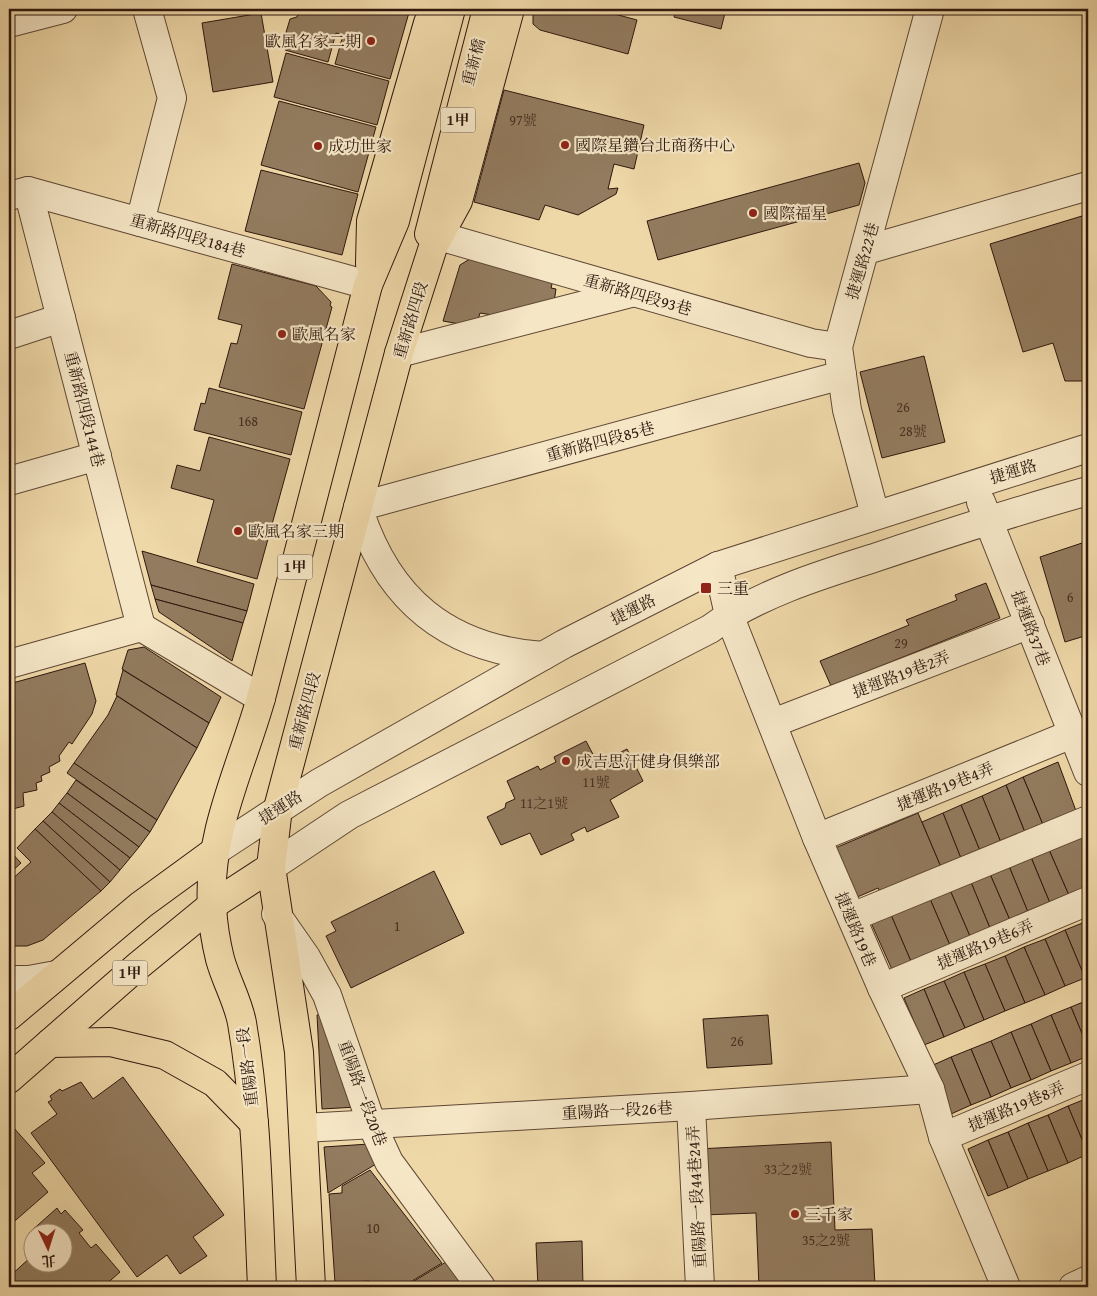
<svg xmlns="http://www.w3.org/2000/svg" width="1097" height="1296" viewBox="0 0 1097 1296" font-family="'Gentium Book Plus','Noto Serif TC',serif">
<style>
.building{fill:#927b5e;stroke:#2e170d}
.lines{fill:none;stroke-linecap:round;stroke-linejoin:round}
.minor-casing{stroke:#5e4734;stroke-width:30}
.major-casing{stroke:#2e170d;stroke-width:30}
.minor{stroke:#f5e6c6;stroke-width:28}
.major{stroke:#efd8a8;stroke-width:28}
.poi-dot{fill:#8f2418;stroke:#f5e6c6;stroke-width:2}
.labels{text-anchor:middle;stroke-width:4.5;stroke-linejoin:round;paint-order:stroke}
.number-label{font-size:14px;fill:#473021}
.shield{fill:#f5e6c6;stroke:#6a5544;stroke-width:1}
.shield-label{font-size:15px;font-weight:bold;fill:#2e170d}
.poi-label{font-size:16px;fill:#2e170d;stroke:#f5e6c6;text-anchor:start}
.street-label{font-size:16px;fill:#2e170d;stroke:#f5e6c6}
</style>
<rect width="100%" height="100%" fill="#efd8a8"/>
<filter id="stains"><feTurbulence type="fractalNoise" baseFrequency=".004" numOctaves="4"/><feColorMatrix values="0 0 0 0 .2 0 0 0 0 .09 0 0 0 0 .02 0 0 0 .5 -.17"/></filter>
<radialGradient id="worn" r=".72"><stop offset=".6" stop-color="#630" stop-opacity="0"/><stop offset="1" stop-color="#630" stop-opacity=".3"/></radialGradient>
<g class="building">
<path d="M299,9H410L390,79L335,64L343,35L336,33L328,62L285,50L286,47L282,46L290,19L297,17Z"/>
<path d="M533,9H596L637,20L628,54L540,30L533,24Z"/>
<path d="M676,9H726L721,29L674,17Z"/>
<path d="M261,13L273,82L213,92L202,23Z"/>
<path d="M286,53L389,81L377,125L274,97Z"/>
<path d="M504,90L644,125L634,169L614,164L608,189L618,188L616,194L578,215L545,205L539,220L474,202Z"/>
<path d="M279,101L376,127L358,192L261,165Z"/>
<path d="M859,163L865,183L859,205L658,260L647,221Z"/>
<path d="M261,170L358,194L342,255L245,231Z"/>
<path d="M1082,216L1085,225L1088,224V381H1065L1053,343L1023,352L990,244Z"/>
<path d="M473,257L553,280L551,288L556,289L554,302L547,300L545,307L505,317L480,313L476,327L443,321L460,265Z"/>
<path d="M232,264L316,286L331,302L330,306L332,307L304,409L219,387L231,343L237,344L242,325L218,319Z"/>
<path d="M924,356L945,442L882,458L860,372Z"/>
<path d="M209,388L302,412L291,455L194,430L201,403L205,404Z"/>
<path d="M209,437L290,459L257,579L197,562L214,500L171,488L177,465L200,471Z"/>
<path d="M1088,541V635L1065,642L1040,557Z"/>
<path d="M142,551L254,584L247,611L151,585Z"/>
<path d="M986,583L1000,618L831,686L820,661L909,625L906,620L957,600L955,595Z"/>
<path d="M151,585L247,611L243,623L155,599Z"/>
<path d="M155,599L243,623L232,661L159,612Z"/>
<path d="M144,647L221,697L209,723L122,669L128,650Z"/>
<path d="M85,663L96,701L92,714L72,744L69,742L59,756L60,761L49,767L50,772L41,776L42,781L36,783L37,790L23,793L24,806L9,810V684Z"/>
<path d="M123,670L209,723L197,748L116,695Z"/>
<path d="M117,696L197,748L157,820L74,763L108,715Z"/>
<path d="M586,741L596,760L607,755L611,757L627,749L643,781L610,800L619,817L587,832L585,827L571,834L574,840L541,855L530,833L501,845L487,817L505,808L506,803L515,799L507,781L538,766L540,770L556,762L554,757Z"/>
<path d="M1058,762L1079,819L1046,832L1023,777Z"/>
<path d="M74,763L157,820L150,832L67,773Z"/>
<path d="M1023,777L1046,832L1028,840L1006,785Z"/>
<path d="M76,780L150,832L139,847L67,793Z"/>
<path d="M1006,785L1028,840L1004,850L982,796Z"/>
<path d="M67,793L139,847L130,858L59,803Z"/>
<path d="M982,796L1004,850L983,858L961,805Z"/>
<path d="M59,803L130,858L120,870L52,812Z"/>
<path d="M961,805L983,858L964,866L943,813Z"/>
<path d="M52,812L120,870L110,882L43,821Z"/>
<path d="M918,813L944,874L883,899L878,888L855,898L833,849Z"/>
<path d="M943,813L964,866L944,874L922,822Z"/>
<path d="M43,821L110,882L101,891L35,829Z"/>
<path d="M1083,828L1088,840V893L1071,900L1046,843Z"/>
<path d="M35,829L101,891L43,940L27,946H9V882L31,862L17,848Z"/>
<path d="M1046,843L1071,900L1052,908L1028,850Z"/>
<path d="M9,850L21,863L9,874Z"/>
<path d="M1028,850L1052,908L1030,917L1006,859Z"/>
<path d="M1006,859L1030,917L1012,925L987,867Z"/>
<path d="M987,867L1012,925L992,933L968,875Z"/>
<path d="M434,871L464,933L351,988L326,936L336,931L331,922Z"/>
<path d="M968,875L992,933L972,941L947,883Z"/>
<path d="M947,883L972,941L952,950L927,892Z"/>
<path d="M927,892L952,950L913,966L888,908Z"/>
<path d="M888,908L913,966L894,974L868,916Z"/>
<path d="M1085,922L1088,930V976L1085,978L1065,930Z"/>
<path d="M1065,930L1085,978L1065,986L1045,939Z"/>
<path d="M1045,939L1065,986L1045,995L1024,947Z"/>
<path d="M1024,947L1045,995L1025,1003L1005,956Z"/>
<path d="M1005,956L1025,1003L1005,1011L985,964Z"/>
<path d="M985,964L1005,1011L984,1020L964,972Z"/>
<path d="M964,972L984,1020L965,1028L944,981Z"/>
<path d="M944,981L965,1028L944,1037L924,989Z"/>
<path d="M924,989L944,1037L924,1045L904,998Z"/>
<path d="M1088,1000V1048L1071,1007Z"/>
<path d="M1071,1007L1088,1048V1056L1071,1063L1051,1015Z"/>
<path d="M328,1011L357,1107L322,1109L317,1015Z"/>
<path d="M768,1015L772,1064L707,1068L703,1019Z"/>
<path d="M1051,1015L1071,1063L1051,1071L1031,1024Z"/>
<path d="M1031,1024L1051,1071L1031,1080L1011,1032Z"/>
<path d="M1011,1032L1031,1080L1011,1088L991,1041Z"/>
<path d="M991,1041L1011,1088L991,1097L971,1049Z"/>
<path d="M971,1049L991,1097L971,1105L951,1057Z"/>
<path d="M951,1057L971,1105L951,1114L931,1066Z"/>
<path d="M123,1077L224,1215L193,1237L207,1256L180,1274L167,1255L137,1277L31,1133L57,1114L48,1102L52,1100L50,1096L60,1089L62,1091L81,1082L93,1099Z"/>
<path d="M1088,1098V1154L1068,1106Z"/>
<path d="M1068,1106L1088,1154L1068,1163L1048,1115Z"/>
<path d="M1048,1115L1068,1163L1048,1171L1028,1123Z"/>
<path d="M1028,1123L1048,1171L1028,1179L1008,1132Z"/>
<path d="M13,1127L45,1163L32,1173L48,1192L9,1226V1131Z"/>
<path d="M1008,1132L1028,1179L1008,1188L988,1140Z"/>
<path d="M988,1140L1008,1188L988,1196L968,1149Z"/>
<path d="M831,1142L835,1230L872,1229L875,1285L759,1287L756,1213L702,1215L698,1149Z"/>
<path d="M369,1144L376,1164L328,1193L324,1147Z"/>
<path d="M370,1170L442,1263L402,1287H370L369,1281L335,1283L329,1194L342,1193V1186Z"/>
<path d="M57,1208L61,1214L65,1210L83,1230L79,1233L91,1248L96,1244L120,1272L103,1287H9V1277L32,1256V1264H62V1234H32V1237L29,1233Z"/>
<path d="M582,1241L583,1287H538L536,1243Z"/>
<path d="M446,1262L466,1287H404Z"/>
</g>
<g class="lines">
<defs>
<g id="minor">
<path d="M9,23L63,9"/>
<path d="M28,191L141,627"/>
<path d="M9,196L28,191L368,285"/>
<path d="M140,222L172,98L147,9"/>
<path d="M439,236L811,343L838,347"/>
<path d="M866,250L1088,186"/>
<path d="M9,335L61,318"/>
<path d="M399,353L631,293"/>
<path d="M9,481L97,456"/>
<path d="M981,502L1088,772"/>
<path d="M875,515L847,410L838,347L930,9"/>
<path d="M718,566L729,615L817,838L882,988L930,1089L943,1137L1006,1287"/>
<path d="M141,627L261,698"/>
<path d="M543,656C446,649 387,599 358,507L842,375"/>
<path d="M9,664L141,627"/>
<path d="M773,723L1030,624"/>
<path d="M817,838L1072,734"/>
<path d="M215,851L319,783L564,644L718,566L1088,448"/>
<path d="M271,867L349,815L710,629C756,595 820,575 874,558C945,534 1016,511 1088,491"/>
<path d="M276,914L306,957L327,995L372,1125L389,1162L481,1287"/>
<path d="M852,917L1088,820"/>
<path d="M9,980H29L56,975"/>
<path d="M882,988L1088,901"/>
<path d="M691,1106L700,1287"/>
<path d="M304,1128L691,1106L930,1089"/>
<path d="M943,1137L1088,1076"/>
<path d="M1073,1287L1088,1280"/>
</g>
<g id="major">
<path d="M429,234L487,9"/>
<path d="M370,264L371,221L428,23"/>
<path d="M9,1016L141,905L215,851"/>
<path d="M50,1043L110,1042L165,1055L215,1083L254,1123"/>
<path d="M9,1079L139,965L211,906L271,867"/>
<path d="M262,1287C258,1199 257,1110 242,1023C238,1001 226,981 220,959C216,943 213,923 212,907C207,834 242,766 261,698L368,285L395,221L451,9"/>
<path d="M311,1287L299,1052L271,867L278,808L399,353L433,247L458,201L510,9"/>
</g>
</defs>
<use href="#minor" class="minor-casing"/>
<use href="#major" class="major-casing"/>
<use href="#minor" class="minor"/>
<use href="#major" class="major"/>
</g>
<g class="poi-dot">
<circle cx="371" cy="41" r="5"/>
<circle cx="565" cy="145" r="5"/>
<circle cx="318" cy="146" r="5"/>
<circle cx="753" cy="213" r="5"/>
<circle cx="282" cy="334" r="5"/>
<circle cx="238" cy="531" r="5"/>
<rect x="700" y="582" width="12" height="12" rx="2.5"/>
<circle cx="566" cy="761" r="5"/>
<circle cx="795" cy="1214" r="5"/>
</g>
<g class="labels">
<g class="number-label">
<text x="523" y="125">97號</text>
<text x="903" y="412">26</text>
<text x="248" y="426">168</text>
<text x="913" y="436">28號</text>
<text x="1070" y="602">6</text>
<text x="901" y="648">29</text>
<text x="596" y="787">11號</text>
<text x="544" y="808">11之1號</text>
<text x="397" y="931">1</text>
<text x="737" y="1046">26</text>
<text x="788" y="1174">33之2號</text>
<text x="373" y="1233">10</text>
<text x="826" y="1245">35之2號</text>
</g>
<g class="shield">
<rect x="440.5" y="107.5" width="35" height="25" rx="4"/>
<rect x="277.5" y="554.5" width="35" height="25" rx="4"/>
<rect x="112.5" y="960.5" width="35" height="25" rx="4"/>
</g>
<g class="shield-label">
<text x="458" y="125">1甲</text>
<text x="295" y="572">1甲</text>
<text x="130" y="978">1甲</text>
</g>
<g class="poi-label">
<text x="361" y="47" text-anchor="end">歐風名家二期</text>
<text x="575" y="151">國際星鑽台北商務中心</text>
<text x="328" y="152">成功世家</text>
<text x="763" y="219">國際福星</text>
<text x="292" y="340">歐風名家</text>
<text x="248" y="537">歐風名家三期</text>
<text x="717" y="594">三重</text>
<text x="576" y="767">成吉思汗健身俱樂部</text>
<text x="805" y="1220">三千家</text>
</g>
<g class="street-label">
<text transform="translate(473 62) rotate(-75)" y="6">重新橋</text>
<text transform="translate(188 235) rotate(16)" y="6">重新路四段184巷</text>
<text transform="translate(862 261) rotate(-74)" y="6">捷運路22巷</text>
<text transform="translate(638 294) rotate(16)" y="6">重新路四段93巷</text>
<text transform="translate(410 320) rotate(-73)" y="6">重新路四段</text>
<text transform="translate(85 409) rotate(76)" y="6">重新路四段144巷</text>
<text transform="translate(600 441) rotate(-15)" y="6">重新路四段85巷</text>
<text transform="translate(1013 471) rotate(-17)" y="6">捷運路</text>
<text transform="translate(633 609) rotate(-27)" y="6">捷運路</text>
<text transform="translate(1031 628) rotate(69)" y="6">捷運路37巷</text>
<text transform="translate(901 674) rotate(-21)" y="6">捷運路19巷2弄</text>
<text transform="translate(304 711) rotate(-75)" y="6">重新路四段</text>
<text transform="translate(945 786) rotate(-22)" y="6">捷運路19巷4弄</text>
<text transform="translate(280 807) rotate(-33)" y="6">捷運路</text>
<text transform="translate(856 929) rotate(67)" y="6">捷運路19巷</text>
<text transform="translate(985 944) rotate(-23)" y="6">捷運路19巷6弄</text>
<text transform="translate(247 1067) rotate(-97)" y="6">重陽路一段</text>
<text transform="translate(363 1093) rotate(70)" y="6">重陽路一段20巷</text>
<text transform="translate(1016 1106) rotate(-23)" y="6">捷運路19巷8弄</text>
<text transform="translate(617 1110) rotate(-3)" y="6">重陽路一段26巷</text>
<text transform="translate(696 1197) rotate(-93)" y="6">重陽路一段44巷24弄</text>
</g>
</g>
<rect width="1097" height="1296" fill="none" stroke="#efd8a8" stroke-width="30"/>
<rect x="10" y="10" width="1077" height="1276" fill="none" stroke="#2e170d" stroke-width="2.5"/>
<rect x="15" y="15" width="1067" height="1266" fill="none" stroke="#2e170d"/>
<g transform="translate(48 1248) rotate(176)"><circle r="24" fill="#f5e6c6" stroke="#a5937c"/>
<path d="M0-4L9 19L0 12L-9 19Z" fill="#8f2418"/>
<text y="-8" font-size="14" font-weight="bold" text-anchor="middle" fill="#2e170d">北</text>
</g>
<rect width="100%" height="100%" filter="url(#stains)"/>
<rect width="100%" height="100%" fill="url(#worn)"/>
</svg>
